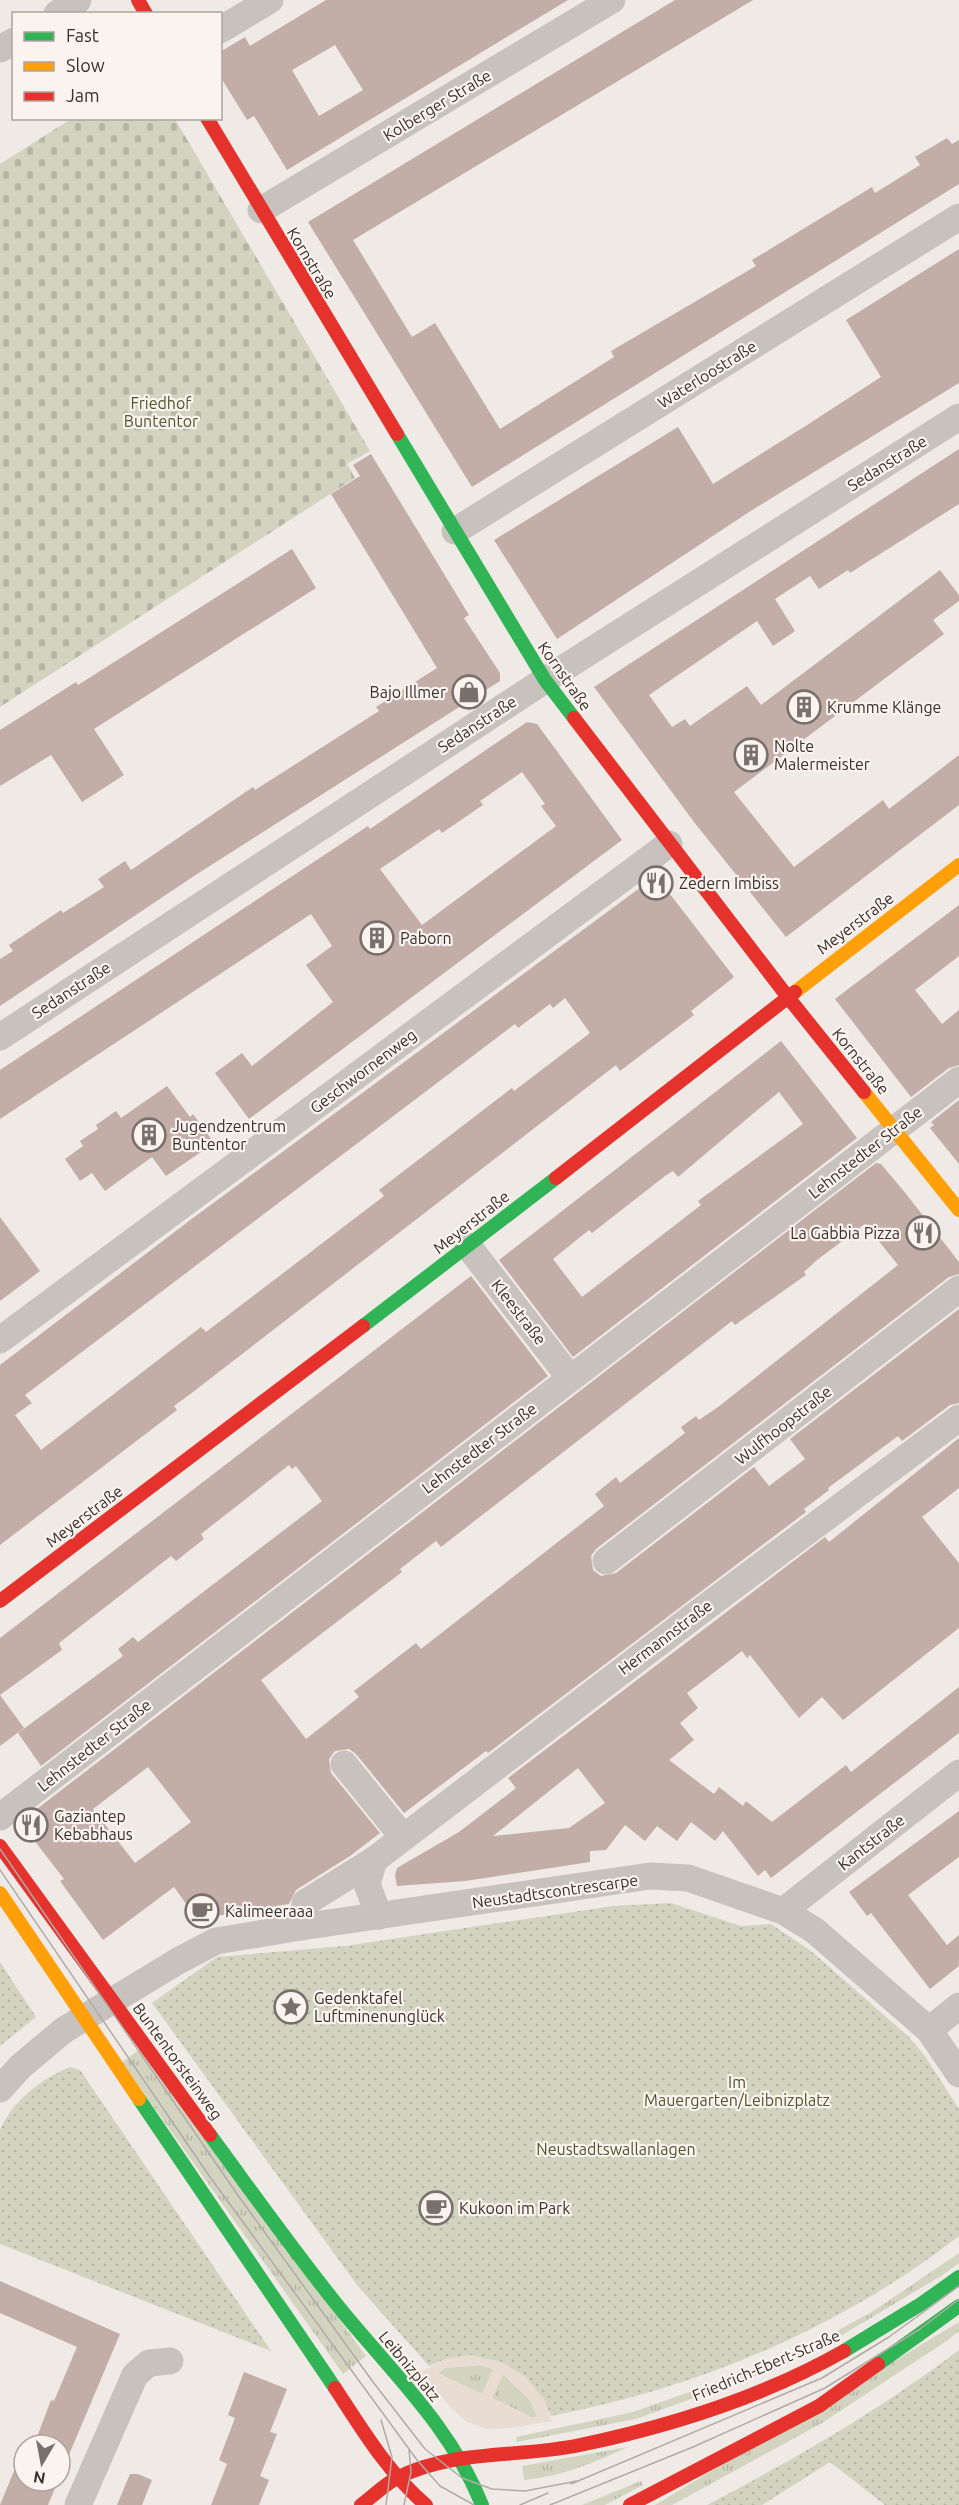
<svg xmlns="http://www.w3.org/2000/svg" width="959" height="2505" viewBox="0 0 959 2505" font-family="Ubuntu,sans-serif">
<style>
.grass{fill:url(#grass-tufts)}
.cemetery{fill:url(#cemetery-stones)}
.park{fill:url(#park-dots)}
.plaza{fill:#e8dcd3;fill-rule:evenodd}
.building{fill:#c2ada7;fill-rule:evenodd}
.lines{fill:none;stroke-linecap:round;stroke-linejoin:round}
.street{stroke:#c8c2be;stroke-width:27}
.fast{stroke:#30b455;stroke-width:14}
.slow{stroke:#ff9f0a;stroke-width:14}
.jam{stroke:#e5322d;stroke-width:14}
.tram{stroke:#b0aba8;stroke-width:1.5}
.labels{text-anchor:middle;stroke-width:4.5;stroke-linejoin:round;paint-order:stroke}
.street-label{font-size:16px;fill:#3a2e2b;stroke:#faf3ee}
.park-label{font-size:16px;fill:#4d5730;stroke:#faf3ee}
.poi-label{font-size:16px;fill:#3a2e2b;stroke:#faf3ee;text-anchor:start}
</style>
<defs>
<pattern id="grass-tufts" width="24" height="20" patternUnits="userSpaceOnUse" patternTransform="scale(1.5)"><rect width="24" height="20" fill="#d2d4c0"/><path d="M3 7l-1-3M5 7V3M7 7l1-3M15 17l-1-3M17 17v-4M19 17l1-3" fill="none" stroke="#b5b6a5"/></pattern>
<pattern id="cemetery-stones" width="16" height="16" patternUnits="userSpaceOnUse" patternTransform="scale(1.5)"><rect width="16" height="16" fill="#d2d4c0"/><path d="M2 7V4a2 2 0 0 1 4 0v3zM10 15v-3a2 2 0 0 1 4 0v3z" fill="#b5b6a5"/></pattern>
<pattern id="park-dots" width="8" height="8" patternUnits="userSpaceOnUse" patternTransform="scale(1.5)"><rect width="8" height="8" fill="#d2d4c0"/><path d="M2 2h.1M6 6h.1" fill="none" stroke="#b5b6a5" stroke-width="1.8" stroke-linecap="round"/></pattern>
</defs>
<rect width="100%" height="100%" fill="#efeae5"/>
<g class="grass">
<path d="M142,2048L366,2356L343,2374L122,2062Z"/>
<path d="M959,2253V2263L941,2276L812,2353L808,2347L875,2310Z"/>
<path d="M959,2322V2331L948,2340L822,2423L672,2505H655Z"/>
<path d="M791,2356L793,2362L636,2419L517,2442L516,2437L633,2412Z"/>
<path d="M480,2365L493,2369L482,2394L438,2373L444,2368Z"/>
<path d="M503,2374L530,2400L537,2416L533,2418L492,2398Z"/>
<path d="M628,2447C594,2463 562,2476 524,2480L522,2466Z"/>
<path d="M641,2481L643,2485L605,2505H582Z"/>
</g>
<path class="cemetery" d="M71,119H175L370,451L347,464L355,478L0,707V164Z"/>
<g class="park">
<path d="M671,1903L741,1926L771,1924L811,1951L909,2037L925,2056L959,2109V2236C841,2328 698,2388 551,2416L543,2398L502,2362L448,2358L429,2366L357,2285L152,2003L217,1957L345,1946L613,1906Z"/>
<path d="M0,1962L36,2017L0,2046Z"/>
<path d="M70,2067L80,2070L271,2351L0,2244V2130C12,2101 41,2079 70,2067Z"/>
<path d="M959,2350V2505H885L830,2462L762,2505H707C795,2459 880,2410 959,2350Z"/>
</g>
<path class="plaza" d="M471,2355L502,2362L525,2376L543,2398L552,2421L512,2428L488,2429L467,2422L452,2409L421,2372L448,2358ZM480,2365L493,2369L482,2394L438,2373L445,2368ZM503,2375L530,2400L537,2417L533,2418L492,2398Z"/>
<g class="building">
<path d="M326,0H568L287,170L254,116L247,120L220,76V52L245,37L250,46ZM335,45L363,90L319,116L292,70Z"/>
<path d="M675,0H753L353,240L412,337L435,323L500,429L614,357L611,351L756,266L752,260L872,187L875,193L920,165L915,157L947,138L952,144L959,140V184L472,487L308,222Z"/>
<path d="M959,249V383L749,512L557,639L494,540L678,427L713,484L807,425L881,377L846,320Z"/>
<path d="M959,449V504L850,573L848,570L819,589L810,576L775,599L795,631L773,646L757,621L649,695L672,727L685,719L690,726L747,686L761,705L940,570L959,595V601L933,620L944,634L734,792L794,867L883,800L889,809L959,755V805L786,937L694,822L594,687Z"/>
<path d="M371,454L469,615L464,618L500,673V681L194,876L0,1006V959L13,951L9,945L61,910L63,913L104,887L98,879L125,861L131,870L253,787L255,790L379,711L376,707L437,668L331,494L360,476L353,465Z"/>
<path d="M292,549L316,588L94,729L124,775L82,802L51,755L0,786V730L76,682L78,685Z"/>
<path d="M527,722L537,724L622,840L249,1119L215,1073L242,1053L252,1066L333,1002L306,965L332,946L311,914L0,1119V1070L368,826L370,829ZM522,772L545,804L541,806L556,826L422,925L380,869L439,829L442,833L483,805L480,801Z"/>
<path d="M656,876L734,977L691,1011L694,1015L620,1071L616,1065L193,1392L174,1406L177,1410L0,1545V1365L193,1218ZM565,998L590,1033L514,1091L512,1088L379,1190L384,1196L206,1332L201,1327L41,1450L15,1415L32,1403L25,1395L515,1024L518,1028L550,1004L553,1008Z"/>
<path d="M959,905V956L915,990L942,1024L959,1010V1065L949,1068L911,1097L835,999Z"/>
<path d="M781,1041L857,1138L573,1357L499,1260ZM779,1092L803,1124L698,1201L701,1205L582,1297L553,1259L589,1230L592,1233L665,1176L673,1171L678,1177Z"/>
<path d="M167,1086L190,1117L193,1114L214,1143L166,1176L152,1157L105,1191L92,1173L80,1181L65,1159L83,1146L80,1141L98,1129L96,1125L116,1111L121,1118Z"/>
<path d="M959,1100V1164L930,1128L934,1125L931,1122Z"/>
<path d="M876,1163L881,1164L907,1195L959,1262V1274L949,1277L596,1549L591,1556L593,1570L601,1576L616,1573L754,1467L769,1486L805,1459L790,1439L959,1309V1403L950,1405L902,1441L898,1436L828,1488L829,1490L804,1509L806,1512L488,1753L486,1751L404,1813L356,1754L349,1749L335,1751L329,1759L331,1773L380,1833L350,1856L296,1890L289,1904L197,1919L174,1887L103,1940L60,1881L64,1879L20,1822ZM865,1224L898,1265L718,1407L699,1420L696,1416L681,1427L685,1433L620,1483L616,1477L595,1494L604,1506L421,1649L416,1643L354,1691L359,1697L306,1739L261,1680L402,1572L400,1569L436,1541L441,1547L714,1335L732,1321L735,1325L806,1275L804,1272L817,1260ZM148,1767L191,1822L135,1863L93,1809Z"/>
<path d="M0,1217L40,1271L0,1301Z"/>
<path d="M471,1276L548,1376L41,1766L18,1733L123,1656L118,1649L133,1637L138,1642L322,1501L296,1466L292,1469L289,1465L201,1534L204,1539L176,1561L171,1556L59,1643L62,1650L0,1695L24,1728L0,1746V1638Z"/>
<path d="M959,1438V1488L922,1517L959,1563V1628L843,1720L822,1697L799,1718L750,1655L747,1658L742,1651L687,1693L698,1708L680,1723L694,1740L669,1760L714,1794L719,1787L743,1806L746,1801L772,1822L846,1765L851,1772L959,1687V1733L771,1878L765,1870L758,1876L723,1831L715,1841L691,1822L677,1841L657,1826L645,1841L625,1825L606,1850L590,1851V1862L465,1881L397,1886L395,1875L397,1868L459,1832L516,1788L508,1778L825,1537L829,1542ZM578,1768L605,1803L569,1828L493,1836Z"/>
<path d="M959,1811V1857L908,1895L947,1945L959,1935V1966L930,1989L871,1913L867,1916L849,1892Z"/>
<path d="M0,2281L120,2334L60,2476V2445H34L51,2400L54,2401L77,2347L0,2313Z"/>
<path d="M244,2372L287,2389L270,2432L277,2434L260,2476L269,2480L259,2505H211L227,2464L219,2460L235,2418L228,2415Z"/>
<path d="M14,2471L24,2473V2481H58L48,2505H0Z"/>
<path d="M130,2474H138L152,2480L142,2505H117Z"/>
</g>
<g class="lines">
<g class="street">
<path d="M57,14L78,0"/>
<path d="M220,30L270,0"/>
<path d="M0,49L14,41"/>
<path d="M261,210L612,0"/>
<path d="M455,531L959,217"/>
<path d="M0,1037L545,680L959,417"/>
<path d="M468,1246L570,1378"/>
<path d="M0,1340L669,844"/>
<path d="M606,1561L959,1289"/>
<path d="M344,1764L403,1837"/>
<path d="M0,1817L959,1080"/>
<path d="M783,1911L959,1773"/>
<path d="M379,1916L367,1884L374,1860L694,1616L959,1418"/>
<path d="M301,1927L305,1903L374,1860"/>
<path d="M929,2030L959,2006"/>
<path d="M0,2089L21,2066L64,2030L178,1961L216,1941L301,1927L650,1876L688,1878L783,1911L814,1930L929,2030L959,2074"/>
<path d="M78,2505L135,2375L149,2363L170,2361"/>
</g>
<g class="fast">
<path d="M397,434L545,680L574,718"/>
<path d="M363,1326L556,1178"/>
<path d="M139,2099L335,2388"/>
<path d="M210,2135C255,2196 299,2259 347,2317C397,2377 453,2431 482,2505"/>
<path d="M844,2351L921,2304L959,2277"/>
<path d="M878,2364L959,2306"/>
</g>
<g class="slow">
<path d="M795,992L959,865"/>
<path d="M864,1092L959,1210"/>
<path d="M0,1893L139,2099"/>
</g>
<g class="jam">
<path d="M138,0L146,14"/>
<path d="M207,118L397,434"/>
<path d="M574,718L787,996L864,1092"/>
<path d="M556,1178L795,992"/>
<path d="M0,1601L363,1326"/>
<path d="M0,1846L210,2135"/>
<path d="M335,2388C362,2429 388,2473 426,2505"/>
<path d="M361,2505C373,2496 384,2485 397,2478C453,2449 520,2458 580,2445C671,2426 763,2397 844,2351"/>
<path d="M630,2505L819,2406L878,2364"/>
</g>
<g class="tram">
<path d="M0,1849L237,2194L373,2382L425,2449L462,2478L492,2489L525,2491L577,2481"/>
<path d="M0,1870L210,2177L417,2460L440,2486L474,2505"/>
<path d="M381,2420L392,2457L386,2505"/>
<path d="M571,2484L822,2378L889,2337L959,2286"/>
<path d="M404,2505L411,2472L409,2450"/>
<path d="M520,2505L548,2493"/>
<path d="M550,2505L693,2447L825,2388L920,2329L959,2299"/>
</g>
</g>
<defs>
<symbol id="shop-ring" viewBox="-11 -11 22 22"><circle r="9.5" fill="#faf3ee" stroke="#79706c" stroke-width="1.5"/><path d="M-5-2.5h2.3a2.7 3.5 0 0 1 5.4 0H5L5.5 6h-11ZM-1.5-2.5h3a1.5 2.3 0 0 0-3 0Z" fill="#79706c"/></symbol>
<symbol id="building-ring" viewBox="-11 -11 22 22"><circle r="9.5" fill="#faf3ee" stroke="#79706c" stroke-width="1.5"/><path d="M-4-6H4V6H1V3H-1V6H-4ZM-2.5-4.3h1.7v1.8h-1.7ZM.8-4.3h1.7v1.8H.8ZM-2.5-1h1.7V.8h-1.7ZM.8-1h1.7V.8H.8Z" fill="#79706c"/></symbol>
<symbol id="restaurant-ring" viewBox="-11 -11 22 22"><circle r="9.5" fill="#faf3ee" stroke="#79706c" stroke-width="1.5"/><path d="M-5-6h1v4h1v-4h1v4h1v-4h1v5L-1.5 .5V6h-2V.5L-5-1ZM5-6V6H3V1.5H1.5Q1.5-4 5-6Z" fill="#79706c"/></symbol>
<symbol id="cafe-ring" viewBox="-11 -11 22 22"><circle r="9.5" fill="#faf3ee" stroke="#79706c" stroke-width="1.5"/><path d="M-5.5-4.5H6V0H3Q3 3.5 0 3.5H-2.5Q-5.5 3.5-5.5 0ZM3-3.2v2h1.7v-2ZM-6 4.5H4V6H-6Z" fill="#79706c"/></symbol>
<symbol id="sight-ring" viewBox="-11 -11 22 22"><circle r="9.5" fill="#faf3ee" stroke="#79706c" stroke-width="1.5"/><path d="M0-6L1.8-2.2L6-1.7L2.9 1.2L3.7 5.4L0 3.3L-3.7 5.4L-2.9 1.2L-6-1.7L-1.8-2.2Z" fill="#79706c"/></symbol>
</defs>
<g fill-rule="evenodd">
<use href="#shop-ring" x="450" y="673" width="38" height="38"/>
<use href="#building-ring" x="785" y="688" width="38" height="38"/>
<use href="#building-ring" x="732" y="736" width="38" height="38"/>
<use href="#restaurant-ring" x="637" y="864" width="38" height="38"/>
<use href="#building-ring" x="358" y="919" width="38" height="38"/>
<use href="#building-ring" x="130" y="1116" width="38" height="38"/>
<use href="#restaurant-ring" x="904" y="1214" width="38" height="38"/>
<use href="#restaurant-ring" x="12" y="1806" width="38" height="38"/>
<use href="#cafe-ring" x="183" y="1892" width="38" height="38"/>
<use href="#sight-ring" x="272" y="1988" width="38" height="38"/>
<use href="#cafe-ring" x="417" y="2189" width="38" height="38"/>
</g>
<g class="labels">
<g class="street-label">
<text transform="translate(437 105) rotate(-31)" y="6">Kolberger Straße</text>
<text transform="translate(312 263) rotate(59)" y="6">Kornstraße</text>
<text transform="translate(707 374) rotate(-32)" y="6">Waterloostraße</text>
<text transform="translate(887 463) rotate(-32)" y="6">Sedanstraße</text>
<text transform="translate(565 676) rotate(55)" y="6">Kornstraße</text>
<text transform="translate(477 724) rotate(-33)" y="6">Sedanstraße</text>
<text transform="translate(855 923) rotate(-37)" y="6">Meyerstraße</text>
<text transform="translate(71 990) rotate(-33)" y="6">Sedanstraße</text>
<text transform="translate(861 1061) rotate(51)" y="6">Kornstraße</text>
<text transform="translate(363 1071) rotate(-37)" y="6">Geschwornenweg</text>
<text transform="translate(865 1152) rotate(-38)" y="6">Lehnstedter Straße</text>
<text transform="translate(471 1222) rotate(-38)" y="6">Meyerstraße</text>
<text transform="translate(519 1312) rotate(52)" y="6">Kleestraße</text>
<text transform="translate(783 1425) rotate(-38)" y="6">Wulfhoopstraße</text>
<text transform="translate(479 1448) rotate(-37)" y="6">Lehnstedter Straße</text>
<text transform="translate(84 1516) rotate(-37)" y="6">Meyerstraße</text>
<text transform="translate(665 1637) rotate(-37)" y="6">Hermannstraße</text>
<text transform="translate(94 1745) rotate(-38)" y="6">Lehnstedter Straße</text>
<text transform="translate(871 1842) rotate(-38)" y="6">Kantstraße</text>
<text transform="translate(555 1891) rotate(-8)" y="6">Neustadtscontrescarpe</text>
<text transform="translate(178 2061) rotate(54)" y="6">Buntentorsteinweg</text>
<text transform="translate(766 2365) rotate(-23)" y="6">Friedrich-Ebert-Straße</text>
<text transform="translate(410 2366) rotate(50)" y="6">Leibnizplatz</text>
</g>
<g class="park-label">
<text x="161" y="409">Friedhof<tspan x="161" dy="18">Buntentor</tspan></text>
<text x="737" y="2088">Im<tspan x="737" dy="18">Mauergarten/Leibnizplatz</tspan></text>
<text x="616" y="2155">Neustadtswallanlagen</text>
</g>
<g class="poi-label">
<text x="446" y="698" text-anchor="end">Bajo Illmer</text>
<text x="827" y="713">Krumme Klänge</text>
<text x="774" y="752">Nolte<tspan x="774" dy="18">Malermeister</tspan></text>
<text x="679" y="889">Zedern Imbiss</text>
<text x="400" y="944">Paborn</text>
<text x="172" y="1132">Jugendzentrum<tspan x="172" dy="18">Buntentor</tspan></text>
<text x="900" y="1239" text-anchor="end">La Gabbia Pizza</text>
<text x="54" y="1822">Gaziantep<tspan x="54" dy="18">Kebabhaus</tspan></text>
<text x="225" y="1917">Kalimeeraaa</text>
<text x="314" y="2004">Gedenktafel<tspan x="314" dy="18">Luftminenunglück</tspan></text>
<text x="459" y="2214">Kukoon im Park</text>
</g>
</g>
<rect x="12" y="12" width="210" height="108" fill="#faf3ee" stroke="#ada4a0" stroke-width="1.5"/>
<rect x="24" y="32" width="30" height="9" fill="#30b455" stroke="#ada4a0" stroke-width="1.5"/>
<text x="66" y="42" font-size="18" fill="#3a2e2b">Fast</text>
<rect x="24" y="62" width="30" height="9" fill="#ff9f0a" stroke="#ada4a0" stroke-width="1.5"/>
<text x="66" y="72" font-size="18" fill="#3a2e2b">Slow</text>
<rect x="24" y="92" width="30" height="9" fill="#e5322d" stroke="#ada4a0" stroke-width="1.5"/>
<text x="66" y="102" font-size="18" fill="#3a2e2b">Jam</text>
<g transform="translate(42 2463) rotate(190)"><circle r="28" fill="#faf3ee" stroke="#ada4a0" stroke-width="1.5"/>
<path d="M0-4.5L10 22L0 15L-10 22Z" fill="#79706c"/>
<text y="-9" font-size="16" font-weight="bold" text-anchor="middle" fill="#3a2e2b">N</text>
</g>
</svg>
